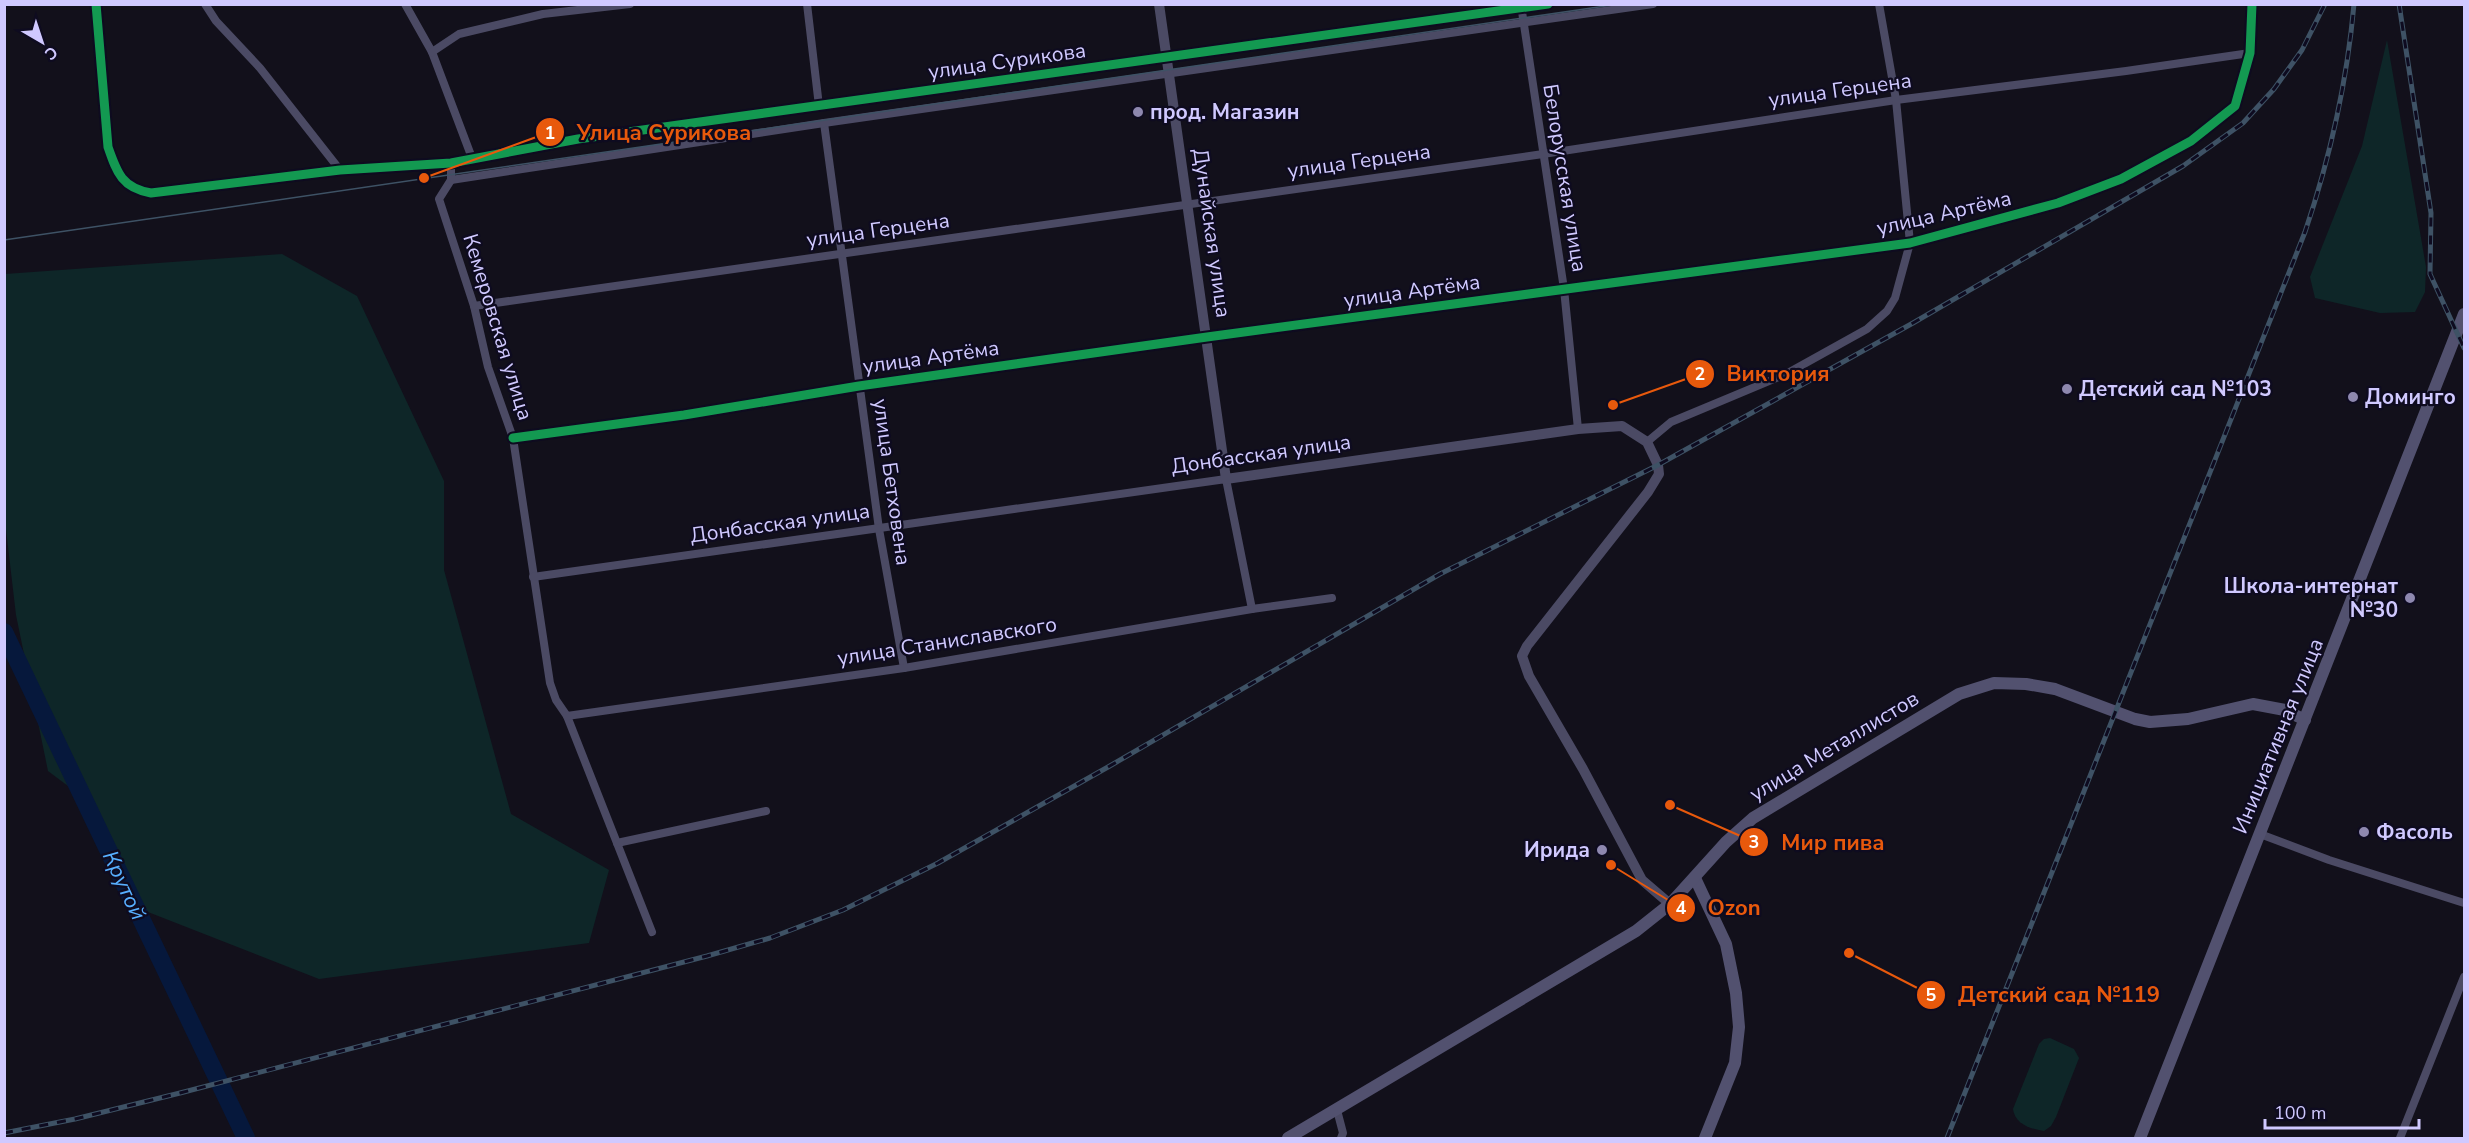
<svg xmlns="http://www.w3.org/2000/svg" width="2469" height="1143" viewBox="0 0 2469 1143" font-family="'Nunito Sans',sans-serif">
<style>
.green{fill:#0e2628}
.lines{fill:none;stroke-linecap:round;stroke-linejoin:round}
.river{stroke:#06183c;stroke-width:18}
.minor{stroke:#4b4a64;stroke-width:8}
.tertiary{stroke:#4b4a64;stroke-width:10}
.secondary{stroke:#52516f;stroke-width:12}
.tram{stroke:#3e5265;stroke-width:1.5}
.rail-casing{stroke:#3e5265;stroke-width:5}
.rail{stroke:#0e0b20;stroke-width:3;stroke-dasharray:9;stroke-linecap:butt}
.cycleway-casing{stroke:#0e0b20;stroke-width:13}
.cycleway{stroke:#139951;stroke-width:9}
.poi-dot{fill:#8e88af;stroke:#0e0b20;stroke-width:2}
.labels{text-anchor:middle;stroke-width:4.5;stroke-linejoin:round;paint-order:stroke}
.street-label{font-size:21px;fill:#d0c9ff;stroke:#0e0b20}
.poi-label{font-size:21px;font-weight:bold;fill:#d0c9ff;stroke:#0e0b20;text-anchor:start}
.water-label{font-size:22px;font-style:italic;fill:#57afff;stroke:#0e0b20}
.leader{fill:none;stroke:#e8590c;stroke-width:2}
.callout-dot{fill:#e8590c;stroke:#0e0b20;stroke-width:2}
.mark-label{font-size:18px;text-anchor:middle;font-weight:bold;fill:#fff}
.callout-label{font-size:22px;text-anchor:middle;font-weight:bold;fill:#e8590c;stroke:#0e0b20;stroke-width:4.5;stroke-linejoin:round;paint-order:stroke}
</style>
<rect width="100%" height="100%" fill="#12101b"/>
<g class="green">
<path d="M2387,40L2426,267L2425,292L2415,312L2380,313L2315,298L2310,277L2362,146Z"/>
<path d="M282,254L357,296L444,481V570L511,814L609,870L589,943L319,979L148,912L76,792L48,771L16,615L5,521V274Z"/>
<path d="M2050,1038L2074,1049L2079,1058L2056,1117L2051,1126L2044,1131C2030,1129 2015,1124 2013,1109L2039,1044L2044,1039Z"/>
</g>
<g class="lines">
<path class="river" d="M4,632L246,1138"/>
<g class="minor">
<path d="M96,4L108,147C117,173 122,188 151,193L340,170L451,163L578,139L1548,4"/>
<path d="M205,4L216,21L260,68L340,170"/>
<path d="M405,4L432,52L472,158"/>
<path d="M807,4L819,106"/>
<path d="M1521,5L1564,289L1578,429"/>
<path d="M432,52L459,34L543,14L630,4"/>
<path d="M824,123L879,529L904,668"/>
<path d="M451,163V180L439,199L474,306L488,367L513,438L550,683L556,700L567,716L652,932"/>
<path d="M451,180L824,123L1653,4"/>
<path d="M474,306L1543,154L1896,100L2126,71L2250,53"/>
<path d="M513,438L684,415L859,386L1207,337L1910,243L2058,203L2121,179L2191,141L2235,106L2250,53L2252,4"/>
<path d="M1647,442L1671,422L1786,374L1867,329L1887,311L1895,298L1910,243L1896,100L1879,4"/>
<path d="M533,577L1226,479L1252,609"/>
<path d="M567,716L904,668L1252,609L1332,598"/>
<path d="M2260,834L2329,860L2464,903"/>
<path d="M617,843L766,811"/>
<path d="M1337,1110L1343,1133L1341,1138"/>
<path d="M2400,1138L2464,977"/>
</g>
<path class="tertiary" d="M1159,4L1226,479L1578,429L1622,426L1647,442L1658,465L1659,474L1648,492L1527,646L1522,656L1529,676L1583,769L1642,880L1670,904"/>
<g class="secondary">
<path d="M1695,878L1726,944L1736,993L1739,1027L1735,1063L1705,1138"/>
<path d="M1288,1138L1636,931L1670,904L1726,842L1753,818L1959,694L1994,683L2026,684L2055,689L2135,719L2150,722L2188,719L2253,704L2285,710L2305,720"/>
<path d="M2140,1138L2464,314"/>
</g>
<path class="tram" d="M4,240L1619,4"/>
<defs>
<g id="rail">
<path d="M2399,4L2431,213L2430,274L2464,348"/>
<path d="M4,1133L75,1119L180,1093L707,956L770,938L843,910L938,863L1108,767L1440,574L1658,465L1913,323L2183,166L2243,123L2274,89L2302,50L2325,4"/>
<path d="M1947,1138L2305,232C2330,158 2347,82 2354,4"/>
</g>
</defs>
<use href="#rail" class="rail-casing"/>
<use href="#rail" class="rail"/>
<defs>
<g id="cycleway">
<path d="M96,4L108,147C117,173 122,188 151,193L340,170L451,163L578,139L1548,4"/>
<path d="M513,438L684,415L859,386L1207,337L1910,243L2058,203L2121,179L2191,141L2235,106L2250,53L2252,4"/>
</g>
</defs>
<use href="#cycleway" class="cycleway-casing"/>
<use href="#cycleway" class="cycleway"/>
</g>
<g class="poi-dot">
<circle cx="1138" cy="112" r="6"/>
<circle cx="2067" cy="389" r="6"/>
<circle cx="2353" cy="397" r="6"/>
<circle cx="2410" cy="598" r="6"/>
<circle cx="2364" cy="832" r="6"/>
<circle cx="1602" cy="850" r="6"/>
</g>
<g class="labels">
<g class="street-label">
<text transform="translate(1007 61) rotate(-8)" y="7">улица Сурикова</text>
<text transform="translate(1840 90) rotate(-8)" y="7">улица Герцена</text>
<text transform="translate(1359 161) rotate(-8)" y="7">улица Герцена</text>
<text transform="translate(1565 178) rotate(81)" y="7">Белорусская улица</text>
<text transform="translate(1944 213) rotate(-13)" y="7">улица Артёма</text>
<text transform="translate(878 230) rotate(-8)" y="7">улица Герцена</text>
<text transform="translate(1212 233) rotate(82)" y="7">Дунайская улица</text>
<text transform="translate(1412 291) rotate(-8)" y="7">улица Артёма</text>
<text transform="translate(498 327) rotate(73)" y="7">Кемеровская улица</text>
<text transform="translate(931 357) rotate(-8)" y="7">улица Артёма</text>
<text transform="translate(1261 454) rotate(-8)" y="7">Донбасская улица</text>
<text transform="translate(892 482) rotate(82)" y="7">улица Бетховена</text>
<text transform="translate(780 523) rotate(-8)" y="7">Донбасская улица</text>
<text transform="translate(947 641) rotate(-9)" y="7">улица Станиславского</text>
<text transform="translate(2278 736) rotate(-68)" y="7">Инициативная улица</text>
<text transform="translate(1834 746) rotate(-31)" y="7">улица Металлистов</text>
</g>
<g class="poi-label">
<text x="1150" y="119">прод. Магазин</text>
<text x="2079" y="396">Детский сад №103</text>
<text x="2365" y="404">Доминго</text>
<text x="2398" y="593" text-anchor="end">Школа-интернат<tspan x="2398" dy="24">№30</tspan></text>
<text x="2376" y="839">Фасоль</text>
<text x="1590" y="857" text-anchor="end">Ирида</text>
</g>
<g class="water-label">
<text transform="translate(125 885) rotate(65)" y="8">Крутой</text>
</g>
</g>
<path class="leader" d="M424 178L550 132M1613 405L1700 374M1670 805L1754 842M1611 865L1681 908M1849 953L1931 995"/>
<g class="callout-dot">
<circle cx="424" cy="178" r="6"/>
<circle cx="1613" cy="405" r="6"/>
<circle cx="1670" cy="805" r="6"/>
<circle cx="1611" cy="865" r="6"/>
<circle cx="1849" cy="953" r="6"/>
<circle cx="550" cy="132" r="15"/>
<circle cx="1700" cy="374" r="15"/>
<circle cx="1754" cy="842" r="15"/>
<circle cx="1681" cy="908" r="15"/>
<circle cx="1931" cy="995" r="15"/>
</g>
<g class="mark-label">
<text x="550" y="139">1</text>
<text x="1700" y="380">2</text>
<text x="1754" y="848">3</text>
<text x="1681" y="914">4</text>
<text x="1931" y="1001">5</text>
</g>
<g class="callout-label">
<text x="664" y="140">Улица Сурикова</text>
<text x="1778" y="381">Виктория</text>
<text x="1833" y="850">Мир пива</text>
<text x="1734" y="915">Ozon</text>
<text x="2059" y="1002">Детский сад №119</text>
</g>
<rect width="2469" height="1143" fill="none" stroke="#d0c9ff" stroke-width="12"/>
<g transform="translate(42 42) rotate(141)" stroke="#0e0b20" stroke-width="4.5" paint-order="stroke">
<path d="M0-4.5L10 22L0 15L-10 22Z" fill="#d0c9ff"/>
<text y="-9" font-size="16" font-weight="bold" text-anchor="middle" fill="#d0c9ff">С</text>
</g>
<path d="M2265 1119v9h154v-9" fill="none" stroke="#d0c9ff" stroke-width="3"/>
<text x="2274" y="1119" font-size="18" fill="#d0c9ff" stroke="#0e0b20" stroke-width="4.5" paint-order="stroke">100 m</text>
</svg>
